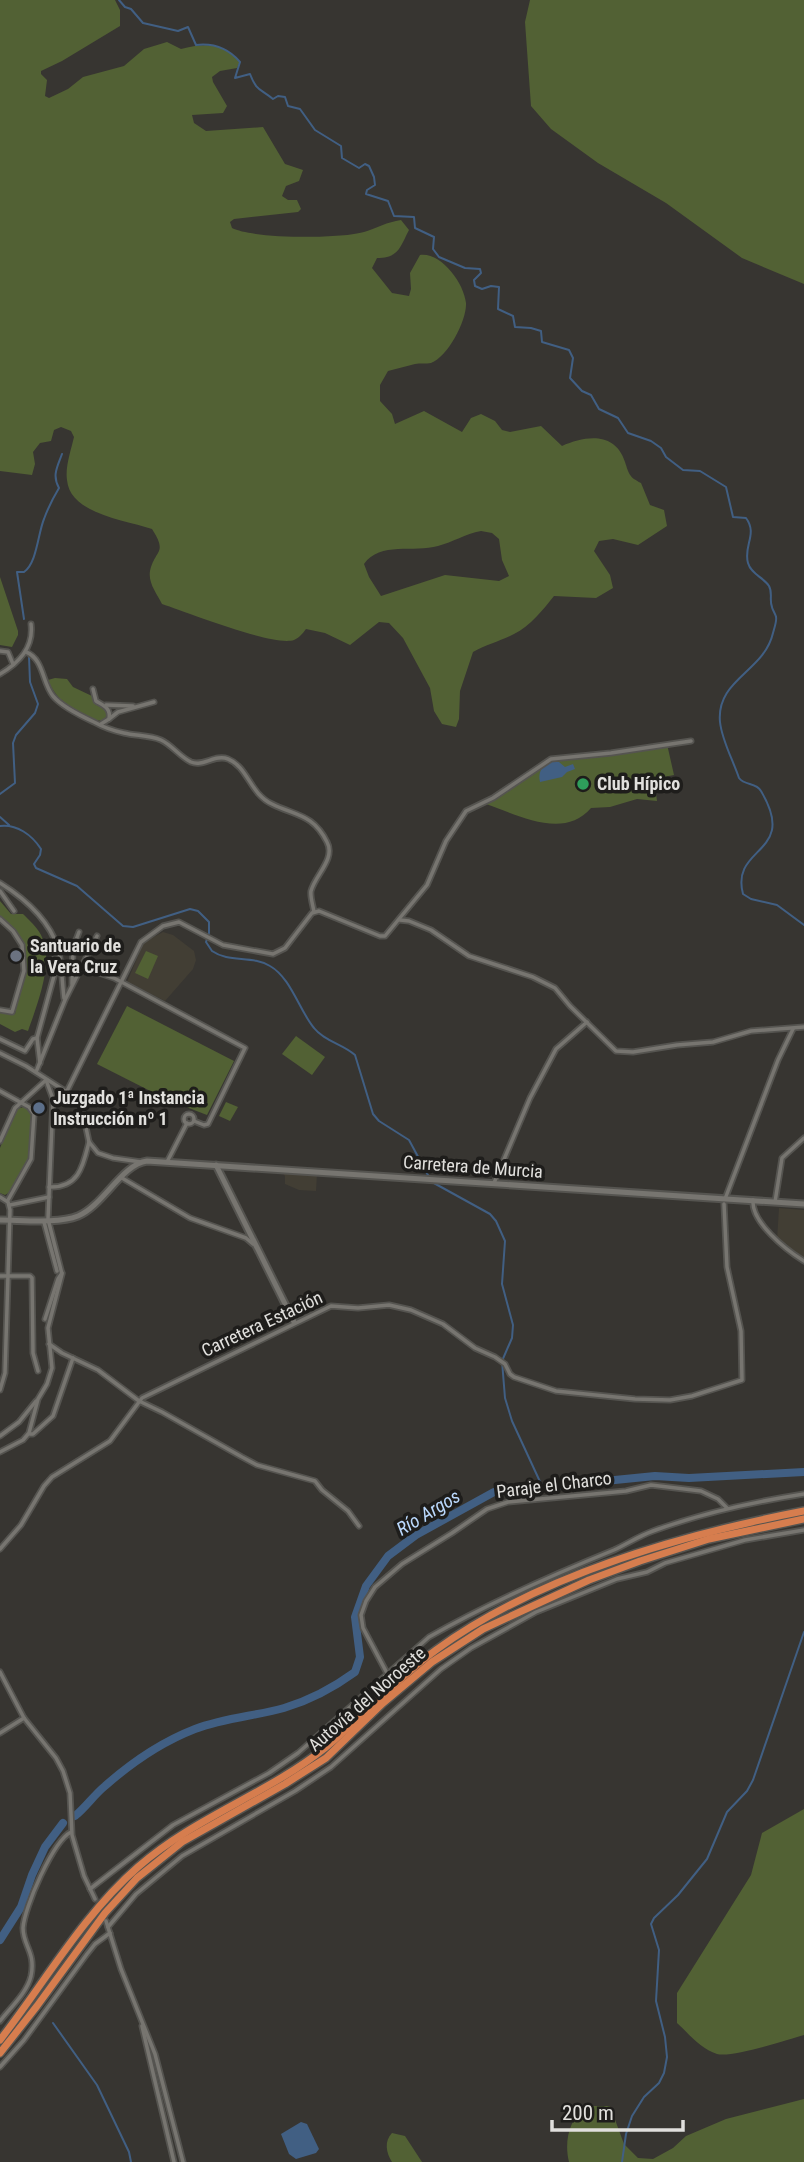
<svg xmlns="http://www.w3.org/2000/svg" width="804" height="2162" viewBox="0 0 804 2162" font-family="'Roboto Condensed',sans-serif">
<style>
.built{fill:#423e34}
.green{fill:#526134;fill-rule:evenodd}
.water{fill:#415f83}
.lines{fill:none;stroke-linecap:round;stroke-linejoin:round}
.stream{stroke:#415f83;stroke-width:2}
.river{stroke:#415f83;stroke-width:8}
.street-casing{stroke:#555450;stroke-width:7}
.secondary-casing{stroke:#555450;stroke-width:9}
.highway-casing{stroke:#555450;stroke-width:10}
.street{stroke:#777570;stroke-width:3.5}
.secondary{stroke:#777570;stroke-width:5}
.highway{stroke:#d67d4e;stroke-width:7}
.leisure-dot{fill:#2e9e5b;stroke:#1e1d1b;stroke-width:2.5}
.worship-dot{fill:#6b7280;stroke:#1e1d1b;stroke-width:2.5}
.service-dot{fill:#5c6f8a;stroke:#1e1d1b;stroke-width:2.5}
.labels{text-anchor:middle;stroke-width:7;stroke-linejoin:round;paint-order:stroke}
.poi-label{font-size:18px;font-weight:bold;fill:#e1e0dd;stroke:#1e1d1b;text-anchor:start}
.street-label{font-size:18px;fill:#e1e0dd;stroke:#1e1d1b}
.water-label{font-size:19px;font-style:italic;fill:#bbd9fd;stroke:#1e1d1b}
</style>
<rect width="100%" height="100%" fill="#373531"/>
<g class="built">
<path d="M163,932L173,935L194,951L196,960L193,969L165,1001L127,982L144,942Z"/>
<path d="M281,1171L317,1174L316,1191L299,1190L285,1184V1176Z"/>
<path d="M779,1208L804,1210V1261L777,1240Z"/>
</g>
<g class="green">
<path d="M0,0H115L120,10V26L62,61L41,71V74L47,80L45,96L49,98L68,89L83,77L124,66L144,49L167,42L181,49C204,43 224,42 240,62L237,68L220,71L212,77L213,82L227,106L223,113L192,115L194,123L206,131L263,127L285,164L303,170L299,181L286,186L282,196L288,200H297L301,209L298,212L234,219L230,222L232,228C254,239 340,239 364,232C377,228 387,222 401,220L409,230C400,247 399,258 377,258L372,268L392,293L409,296L411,289L410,273L420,255C441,252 464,283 466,303C467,320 448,357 431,363C426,364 420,363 415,364C406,366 397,369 388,371L380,385V401L392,414L395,424L424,411L462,432L471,418L481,414L495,421L502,430L510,432L541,426L562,446C585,436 615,431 625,462C629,474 629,477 641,483L650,505L664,510L667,526L638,545L613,539L599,541L594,551L610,575L613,588L596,598L554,596C543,610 530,626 514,634C501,641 487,644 473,652L460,691L459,719L456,727L442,724L434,711L430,688L403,638L389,623L379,622L350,645L325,633L306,629C303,633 299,638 294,640C273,647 187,612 162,604C157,594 148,583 150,571C155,549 168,554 152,529C125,520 70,514 67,480C65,467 71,450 74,437L71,431L61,427L54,430L51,441L40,443L33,452L35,464L32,475L0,471ZM481,531L492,533L499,539L502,560L509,576L499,581L445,575L381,596L369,577L364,564C380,541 414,553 438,546C453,542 465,534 481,531Z"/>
<path d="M530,0H804V284L742,258L666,203L598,163L551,129L531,106L525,22Z"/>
<path d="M0,577L18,631V635L12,647L0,645Z"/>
<path d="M55,678L67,679L73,687L92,696L95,703L107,710V718L103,721C81,720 55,700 48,680Z"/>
<path d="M667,744L674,775L654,779L657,801L637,799L610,807L591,808C564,840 518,815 486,804L551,759L611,753Z"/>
<path d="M0,901L11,914H23C29,920 37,927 41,935C55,961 37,1005 28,1031L22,1029L15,1032L0,1024V1012L15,1014L26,956L23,942L0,917Z"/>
<path d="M146,951L158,956L148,979L135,973Z"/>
<path d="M127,1006L234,1061L207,1115L168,1100L97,1064Z"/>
<path d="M296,1036L325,1057L312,1075L282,1054Z"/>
<path d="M226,1102L238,1107L230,1121L219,1116Z"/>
<path d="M23,1107L30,1110L31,1114L29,1157L12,1191L5,1195L0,1193V1148L15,1110Z"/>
<path d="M804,1809V2035C787,2040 732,2058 717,2054C701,2049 689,2034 677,2023V1993L751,1875L762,1833Z"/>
<path d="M804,2099V2162H569C564,2142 569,2120 585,2106H610L624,2144L638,2158L653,2159L673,2148L686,2136L726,2119Z"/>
<path d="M392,2133L405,2136L422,2162H392C386,2153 384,2141 392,2133Z"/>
</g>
<g class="water">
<path d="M550,762H559L565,767L573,764L575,769L567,772L562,777L540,782C538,773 541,766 550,762Z"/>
<path d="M301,2122L307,2124L319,2149L316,2153L296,2159L289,2154L281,2134Z"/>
</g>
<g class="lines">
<g class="stream">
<path d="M119,0L125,7L131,9L143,23L178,31L188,27L196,45C213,43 228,48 240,62L235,78L250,74C257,92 260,88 273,99L278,96L285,97L288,106L300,109L315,130L341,146L342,158L359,168L365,164L369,166L374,177L375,185L367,190L366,194L388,201L394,216L414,217L415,228L434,237L433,249L439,257L465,268L480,269L481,273L474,280L475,286L482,289L491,286L499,287L498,309L513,316L515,327L531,328L541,331L542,342L569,350L573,358L570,378L582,391L591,395L599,409L618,418L628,433L651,441L661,448L666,457L683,470L700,471L726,487L733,517L746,518C758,534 743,546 748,563C751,574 763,577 769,586C773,593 769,600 772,607C772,609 776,615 776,617C777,621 774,629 773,633C764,672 716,679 720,722C722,741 733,760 739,778C745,786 756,782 761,791C799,855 730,845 743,894L751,899L777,905L804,925"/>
<path d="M24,619L17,572H24C37,563 38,533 44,519C48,508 53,498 59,488C52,475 57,468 62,454"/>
<path d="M0,794L15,783L13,743L16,735L35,713L38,704L30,682L29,656"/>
<path d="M0,817L9,825"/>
<path d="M0,826C17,824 32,835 41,849L40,855L34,864L36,868L77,886L123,926L133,927L190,909L198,911L209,922V933L206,942L212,951C229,963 252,955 270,966C291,978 299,1010 314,1028C324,1041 343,1044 355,1055L373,1114L379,1121L409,1140L429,1177"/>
<path d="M432,1182L490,1214L496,1221L505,1241L502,1284L513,1325L512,1338L502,1361L505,1398L512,1421L542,1486"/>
<path d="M53,2023L97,2085L129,2152L131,2162"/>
<path d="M622,2162L626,2134L632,2116L644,2097L659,2083L664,2073L667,2057L665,2037L656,2001L659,1950L651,1924L654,1918L678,1895L707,1859L727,1812L747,1791L753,1780L804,1632"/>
</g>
<g class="river">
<path d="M75,1816C86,1807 94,1795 105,1786C131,1763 164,1741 195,1729C224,1718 255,1716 284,1708C311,1700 333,1688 355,1672L360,1657L355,1617L366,1586L388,1556L416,1535L494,1492L655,1476L689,1478L804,1472"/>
<path d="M0,1940L21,1907L32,1875L45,1847L63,1823"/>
</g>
<defs>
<g id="street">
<path d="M0,651L8,652L13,664"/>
<path d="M26,652C44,659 42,683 53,696C62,707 81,716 94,722C103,727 114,731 124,733C136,736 149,735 161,740C172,745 180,757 191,762C203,767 215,754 228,759C248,767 250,794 272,804C296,816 313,814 327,842C336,859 315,875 311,891C310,897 313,905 314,912"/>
<path d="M0,674C19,663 34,648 31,624"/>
<path d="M93,689L96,701C104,706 111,708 109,719L101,724"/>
<path d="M106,705L133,706"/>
<path d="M109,719L118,712L154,702"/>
<path d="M0,883C24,898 49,920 58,948C62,964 62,982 64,998"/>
<path d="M0,891L14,911"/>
<path d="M0,919L13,931L22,945L24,971L12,1012L0,1010"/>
<path d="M400,920L409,921L431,930L469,956L533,977L555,988L570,1006L616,1051L633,1052L677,1045L713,1042L751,1031L804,1027"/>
<path d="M81,967L114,978L245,1048L208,1124L204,1125L194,1121"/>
<path d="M72,984L73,948L79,932"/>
<path d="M0,1039L25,1051L33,1039L37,1038"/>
<path d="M0,1053L26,1066L76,1098L83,1113L89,1142L98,1153L113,1158L141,1162"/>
<path d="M40,1063L37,1038L54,976V959L59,957"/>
<path d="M36,1072L65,1000L97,936"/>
<path d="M0,1091L29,1107L34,1114L31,1159L8,1200"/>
<path d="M67,1091L141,942L163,926L179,922L223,945L273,954L285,948L312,913L319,911L380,936H385L427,885L446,841L466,811L493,798L551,759L611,753L691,741"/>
<circle cx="189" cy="1119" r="5"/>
<path d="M0,1141L15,1108L46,1080"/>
<path d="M167,1162L187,1123"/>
<path d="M122,1178L190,1218L246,1238L253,1244"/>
<path d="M494,1183L530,1098L556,1049L587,1022"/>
<path d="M49,1187C79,1188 83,1166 89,1142"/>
<path d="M0,1197L8,1202L10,1210L5,1373L0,1390"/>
<path d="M725,1199L778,1060L793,1029"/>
<path d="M753,1200C751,1222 786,1250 804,1261"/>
<path d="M775,1202L782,1158L804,1138"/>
<path d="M10,1205L49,1197"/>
<path d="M44,1222L57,1271"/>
<path d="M0,1276H30L32,1278L33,1353L38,1371"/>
<path d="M45,1319L58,1279L62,1273"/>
<path d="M49,1344L62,1353L98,1370L139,1401L162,1412L242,1457L257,1465L315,1481L322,1490L348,1511L359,1526"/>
<path d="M30,1434H33L53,1416L73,1358"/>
<path d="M0,1436L19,1422L36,1401"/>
<path d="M0,1452L23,1440L29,1433L38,1399L47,1384L52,1368L48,1328L62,1274L48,1219L53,1099L46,1080"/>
<path d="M0,1549L21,1525L44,1486L52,1477L110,1441L142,1398L331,1306L358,1308L389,1305L411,1310L443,1324L475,1348L495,1357L505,1364L510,1374L514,1377L556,1391L635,1399L670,1400L692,1396L742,1380L741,1331L727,1267L724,1204"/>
<path d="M0,1672L24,1718L56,1758L63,1771L70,1793L72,1835L84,1876L95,1899"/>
<path d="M388,1675L363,1628L361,1615L366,1601L375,1587L402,1564L452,1533L487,1509L508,1502L626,1491L651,1485L701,1491L718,1499L727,1508"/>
<path d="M0,1733L24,1718"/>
<path d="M90,1889L173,1825L269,1773L298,1753L429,1637C489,1603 550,1576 614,1550C627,1544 639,1536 653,1531C702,1513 753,1502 804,1494"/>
<path d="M106,1921L121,1969L155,2054L183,2162"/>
<path d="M108,1927L136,1894L182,1856L295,1791L331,1767L441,1669L471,1648L536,1612L617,1579L647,1572L665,1563L745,1540L804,1530"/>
<path d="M0,2021C10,2008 27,1993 31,1976C36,1952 23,1946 23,1928C24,1908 53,1841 71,1832"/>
<path d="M142,2026L174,2162"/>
<path d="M0,2067L24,2040L87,1954L95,1944L110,1933"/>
</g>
<g id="secondary">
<path d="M216,1165L294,1322"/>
<path d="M0,1220C22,1220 58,1224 78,1216C103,1206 122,1164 147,1161L804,1204"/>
</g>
<g id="highway">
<path d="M0,2040C45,1982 83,1915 138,1867C195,1817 267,1794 325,1748C363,1717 396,1679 436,1650C539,1575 680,1535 804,1511"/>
<path d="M0,2053L37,2006L105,1913L137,1878L182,1842L285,1784L326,1758L383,1703L432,1662L483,1629L589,1580L640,1561L709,1539L804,1519"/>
</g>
</defs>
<use href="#street" class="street-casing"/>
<use href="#secondary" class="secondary-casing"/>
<use href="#highway" class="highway-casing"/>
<use href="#street" class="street"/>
<use href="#secondary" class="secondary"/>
<use href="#highway" class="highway"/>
</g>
<circle class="leisure-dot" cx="583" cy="784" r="7"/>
<circle class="worship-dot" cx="16" cy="956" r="7"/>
<circle class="service-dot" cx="39" cy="1108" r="7"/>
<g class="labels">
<g class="poi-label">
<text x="597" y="790">Club Hípico</text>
<text x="30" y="952">Santuario de<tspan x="30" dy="21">la Vera Cruz</tspan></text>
<text x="53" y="1104">Juzgado 1ª Instancia<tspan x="53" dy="21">Instrucción nº 1</tspan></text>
</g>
<g class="street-label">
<text transform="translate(473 1167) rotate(4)" y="6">Carretera de Murcia</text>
<text transform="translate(262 1324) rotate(-25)" y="6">Carretera Estación</text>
<text transform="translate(554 1485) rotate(-7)" y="6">Paraje el Charco</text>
<text transform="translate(367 1699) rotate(-41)" y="6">Autovía del Noroeste</text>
</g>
<g class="water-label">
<text transform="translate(428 1512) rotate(-31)" y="7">Río Argos</text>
</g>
</g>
<path d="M552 2120v10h131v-10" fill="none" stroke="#e1e0dd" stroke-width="3.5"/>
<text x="562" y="2120" font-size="21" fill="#e1e0dd" stroke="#1e1d1b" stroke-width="5" paint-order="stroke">200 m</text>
</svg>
